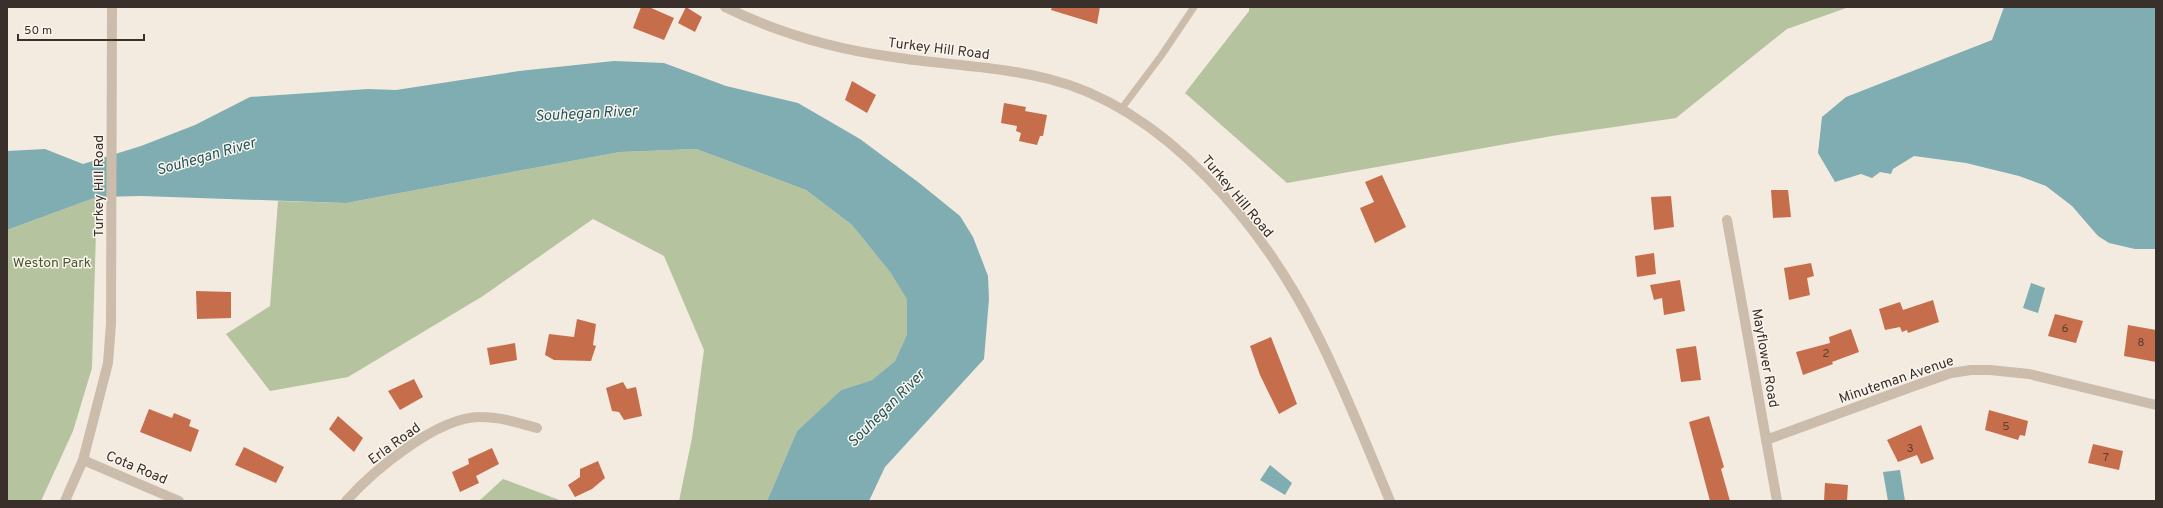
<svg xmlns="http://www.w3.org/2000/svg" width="2163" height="508" viewBox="0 0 2163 508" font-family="Overpass,sans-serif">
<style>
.green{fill:#b6c39f}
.water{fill:#7fadb1}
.building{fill:#c66e4b}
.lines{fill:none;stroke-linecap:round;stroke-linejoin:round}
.service{stroke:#ccbcab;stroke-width:7}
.minor{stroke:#ccbcab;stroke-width:10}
.labels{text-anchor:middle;stroke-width:3;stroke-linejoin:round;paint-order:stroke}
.number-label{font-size:12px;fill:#5d4033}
.street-label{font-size:14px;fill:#3a302b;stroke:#fbf5ed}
.park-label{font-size:14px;fill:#47592e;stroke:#fbf5ed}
.water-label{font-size:15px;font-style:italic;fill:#1f565c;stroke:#fbf5ed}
</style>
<rect width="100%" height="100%" fill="#f3ebe0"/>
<g class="green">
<path d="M1249,7H1849L1787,29L1676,118L1552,136L1287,183L1185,93L1249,11Z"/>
<path d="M696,149L806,190L852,225L890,272L907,298V334L895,361L872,380L841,390L797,431L767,501H679L692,438L704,350L664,256L593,219L483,296L348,377L270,391L226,334L270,306L278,201L346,203L620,152Z"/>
<path d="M97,197L92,368L73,431L41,501H7V230Z"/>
<path d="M503,479L562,501H479Z"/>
</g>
<g class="water">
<path d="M2004,7H2156V249H2135L2109,243L2098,236L2072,206L2046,186L2019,176L1966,163L1914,156L1893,169L1891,174L1880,172L1872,178L1861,174L1835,182L1818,153L1822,117L1846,97L1992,40Z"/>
<path d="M614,61L664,63L726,86L798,103L860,139L918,182L960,216L973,237L988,276L989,299L984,359L885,467L869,501H767L797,431L841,390L872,380L895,361L907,334V299L890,272L852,225L806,190L696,149L620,152L346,203L141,196L97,197L7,230V151L45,149L83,164L141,146L195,125L250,97L368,89L396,90L519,71Z"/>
<path d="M2031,283L2045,288L2038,313L2023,308Z"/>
<path d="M1270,465L1292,483L1285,495L1260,480Z"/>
<path d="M1900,470L1905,501H1888L1883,472Z"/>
</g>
<g class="building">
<path d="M641,7H649L674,18L664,40L633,28Z"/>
<path d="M686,7L702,17L695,32L678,23Z"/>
<path d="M1052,7H1100L1097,24L1051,10Z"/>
<path d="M852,81L876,95L867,113L845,100Z"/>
<path d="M1004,103L1026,107L1025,111L1047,115L1043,136H1040L1037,145L1019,141L1021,133L1016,131L1017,126L1001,123Z"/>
<path d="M1382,175L1406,227L1375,243L1360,208L1374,202L1365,182Z"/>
<path d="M1771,190H1788L1791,217L1773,218Z"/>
<path d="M1671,196L1674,227L1654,230L1651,197Z"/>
<path d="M1654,253L1656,274L1637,277L1635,256Z"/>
<path d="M1811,263L1814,276L1807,278L1810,295L1789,300L1784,268Z"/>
<path d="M1680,280L1685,311L1664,315L1662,298L1654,300L1650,285Z"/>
<path d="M196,291L231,292V318L197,319Z"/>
<path d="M1933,300L1939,322L1908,333L1907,330L1902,332L1900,327L1885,330L1879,309L1900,302L1903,310Z"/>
<path d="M2055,314L2083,321L2076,343L2048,336Z"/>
<path d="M577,319L596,324L593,345L596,346L591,361L554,360L545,355L549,334L574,337Z"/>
<path d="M2128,325L2156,330V362L2124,356Z"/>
<path d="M1851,329L1859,352L1832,362L1833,364L1803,375L1796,352L1830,343L1829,337Z"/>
<path d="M1271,337L1297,404L1279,414L1260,375L1250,346Z"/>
<path d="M515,343L517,360L490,365L487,348Z"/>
<path d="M1696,346L1701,380L1681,382L1676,349Z"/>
<path d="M414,379L423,397L400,410L388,391Z"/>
<path d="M623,382L627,389L636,387L642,416L624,420L619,412L612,411L606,388Z"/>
<path d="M149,409L172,418L174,413L191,420L189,426L199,430L191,452L140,432Z"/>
<path d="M1989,410L2028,421L2025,436L2020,435L2018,440L1985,430Z"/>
<path d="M338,416L363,438L354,452L329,429Z"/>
<path d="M1709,416L1724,467L1721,469L1730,501H1710L1689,422Z"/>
<path d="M1921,425L1934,459L1921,464L1917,455L1898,462L1887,440Z"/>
<path d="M2093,444L2123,451L2119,470L2088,463Z"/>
<path d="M244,447L284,467L276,483L235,465Z"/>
<path d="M492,448L499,464L476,476L479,483L460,492L452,472L469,464L468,459Z"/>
<path d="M598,461L605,478L592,489L575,497L568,485L580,477V469Z"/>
<path d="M1825,483L1848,485L1847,501H1824Z"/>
</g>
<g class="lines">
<path class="service" d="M1122,108L1161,56L1194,7"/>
<g class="minor">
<path d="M725,7C778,33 834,49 893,57C944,65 998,66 1049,79C1166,108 1264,228 1316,332C1344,387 1366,444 1390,501"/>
<path d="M1727,220L1777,501"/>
<path d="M1766,440L1914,386L1951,373L1971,370H1990L2029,374L2156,405"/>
<path d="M83,460L179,501"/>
<path d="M65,501L83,460L91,429L108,363L111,324L112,7"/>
<path d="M346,501C373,471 438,416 481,417C500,417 519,423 537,428"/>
</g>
</g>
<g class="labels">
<g class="number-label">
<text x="2065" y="332">6</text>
<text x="2141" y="346">8</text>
<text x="1826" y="357">2</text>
<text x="2006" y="430">5</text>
<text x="1910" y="452">3</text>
<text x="2106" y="461">7</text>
</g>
<g class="street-label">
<text transform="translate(939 48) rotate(7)" y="5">Turkey Hill Road</text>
<text transform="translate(98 186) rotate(-90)" y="5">Turkey Hill Road</text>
<text transform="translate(1238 196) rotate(50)" y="5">Turkey Hill Road</text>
<text transform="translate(1766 358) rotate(80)" y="5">Mayflower Road</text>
<text transform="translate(1896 379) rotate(-19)" y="5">Minuteman Avenue</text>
<text transform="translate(394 443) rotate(-36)" y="5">Erla Road</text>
<text transform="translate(137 467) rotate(23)" y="5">Cota Road</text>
</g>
<g class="park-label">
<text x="52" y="267">Weston Park</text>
</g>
<g class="water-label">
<text transform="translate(586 113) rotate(-3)" y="5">Souhegan River</text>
<text transform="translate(206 156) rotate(-16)" y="5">Souhegan River</text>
<text transform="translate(886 408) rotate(-45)" y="5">Souhegan River</text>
</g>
</g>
<rect width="2163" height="508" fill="none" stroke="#3a302b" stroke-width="16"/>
<path d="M18 34v6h126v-6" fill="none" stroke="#3a302b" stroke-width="2"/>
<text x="24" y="34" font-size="12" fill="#3a302b" stroke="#fbf5ed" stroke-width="3" paint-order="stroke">50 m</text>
</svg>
